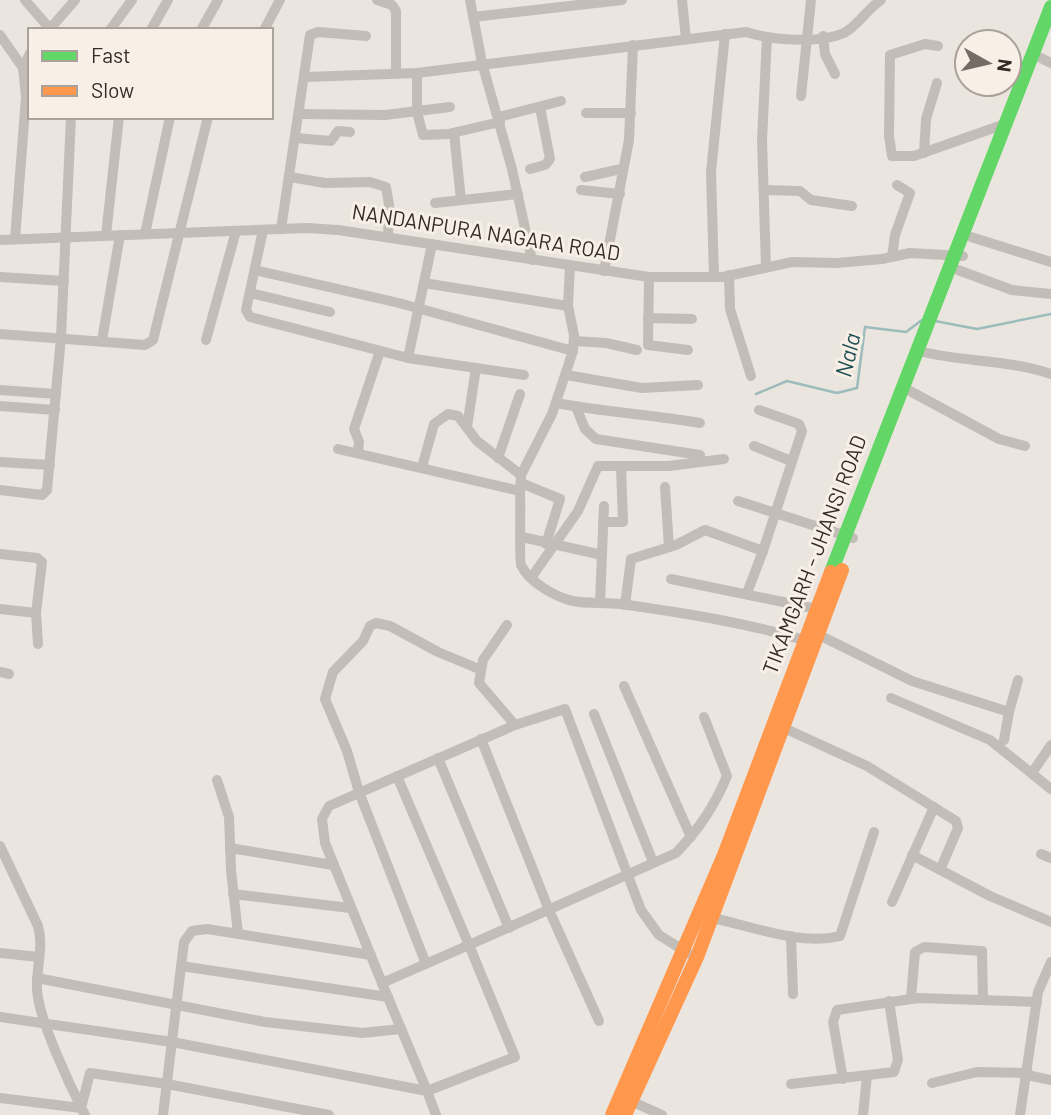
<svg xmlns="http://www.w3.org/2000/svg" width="1051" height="1115" viewBox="0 0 1051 1115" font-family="Barlow,sans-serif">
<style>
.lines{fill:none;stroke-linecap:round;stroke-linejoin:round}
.stream{stroke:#9cbcbb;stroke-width:2.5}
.street{stroke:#c3bdb8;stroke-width:10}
.fast{stroke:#63d668;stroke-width:14}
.slow{stroke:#ff974d;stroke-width:14}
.labels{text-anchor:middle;stroke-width:6;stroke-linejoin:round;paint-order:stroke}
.street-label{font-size:21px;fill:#342b27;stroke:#f8efe6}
.water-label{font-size:23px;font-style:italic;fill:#1e5153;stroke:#f8efe6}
</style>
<rect width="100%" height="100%" fill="#ebe5df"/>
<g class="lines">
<g class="stream">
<path d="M935,321L977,329L1051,314"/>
<path d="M756,394L787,381L837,393L857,388L865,327L906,332L922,320"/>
</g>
<g class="street">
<path d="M25,0L50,29"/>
<path d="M377,0L392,5L396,11V74"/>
<path d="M470,0L482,63L512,169L532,260"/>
<path d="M682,0L686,39"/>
<path d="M473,17L622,0"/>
<path d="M49,30L75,0"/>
<path d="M110,30L132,0"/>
<path d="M151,30L168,0"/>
<path d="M201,30L218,0"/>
<path d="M264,30L280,0"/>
<path d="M0,35L23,68"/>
<path d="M823,36L825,54L835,74"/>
<path d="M938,46L925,44L890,55L889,136L892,156H914L1005,124"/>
<path d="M1041,58L1051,63"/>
<path d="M417,73V112L423,135L448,134L500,122"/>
<path d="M306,77L417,73L746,32C771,40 819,44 844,33C858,26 867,9 881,0"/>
<path d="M801,96L811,0"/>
<path d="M586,113H631"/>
<path d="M300,114L385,115L450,107"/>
<path d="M499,117L561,101"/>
<path d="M454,133L461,200"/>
<path d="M296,138L331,141L338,131L350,132"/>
<path d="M924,153L926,119L937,83"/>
<path d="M530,169L545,165L550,159L540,107"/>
<path d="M290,177L325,183L370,182L386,187L389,205L388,237"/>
<path d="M585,177L621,169"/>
<path d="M581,190L620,194"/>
<path d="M764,190L800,191L811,200L852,206"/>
<path d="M435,203L518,194"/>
<path d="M281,229L310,35L318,32L366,36"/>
<path d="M263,230L246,310L250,317L408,358L524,375"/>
<path d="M145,234L170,117"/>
<path d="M106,235L119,117"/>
<path d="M971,237L1051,262"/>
<path d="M15,239L26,97L23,68L30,53"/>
<path d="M0,240L307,228L338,230L649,277H723L792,262L837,263L882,259L910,253L963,256"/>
<path d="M892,257L895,235L910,193L897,185"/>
<path d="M766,267L762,140L767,37"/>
<path d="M255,270L399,303L573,351"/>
<path d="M958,270L1012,290L1051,294"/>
<path d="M604,271L629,140L633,45"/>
<path d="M729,275L730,309L751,376"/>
<path d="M0,277L64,281"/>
<path d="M649,277L648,345L688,350"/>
<path d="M714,277L711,172L725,34"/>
<path d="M424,283L568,306"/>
<path d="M250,293L330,312"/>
<path d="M648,318L692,319"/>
<path d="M0,334L145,345L153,340L208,117"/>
<path d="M102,340L120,235"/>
<path d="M206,340L236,231"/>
<path d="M574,341L606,343L637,350"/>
<path d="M923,352C965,362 1010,360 1051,374"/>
<path d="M408,358L432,244"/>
<path d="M566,375L642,388L698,385"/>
<path d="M0,390L56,394"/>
<path d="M908,390L999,439L1025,446"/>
<path d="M556,403C605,412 652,415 700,423"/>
<path d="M0,406L55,410"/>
<path d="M576,407L585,429L596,439L700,455"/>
<path d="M759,410L799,424L802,431L763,551"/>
<path d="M467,427L476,368"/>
<path d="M754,446L791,461"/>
<path d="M338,449L520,491C521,504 519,561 521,565C529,582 555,597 573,601C588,604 605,602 621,604C684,613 749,623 810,642"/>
<path d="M358,452L359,442L354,429L380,351"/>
<path d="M498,458L520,394"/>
<path d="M0,462L50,465"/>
<path d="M422,467L434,424L448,414L458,416L477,441L521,475"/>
<path d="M521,483L560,499L546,544"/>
<path d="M665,487L669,547"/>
<path d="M0,490L42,495L47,490L61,337L71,117"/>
<path d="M520,491L521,475L552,414L573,351L574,335L568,306L570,266"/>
<path d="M738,501L853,538"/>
<path d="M603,522H623L621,466"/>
<path d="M522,537L602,555"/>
<path d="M0,554L37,558L42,562L36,613L38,644"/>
<path d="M531,578L578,511L598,466H669L724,459"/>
<path d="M671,579L817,609"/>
<path d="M600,602L604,506"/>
<path d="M625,605L631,559L676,545L705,530L763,551L747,593"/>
<path d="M0,609L36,613"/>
<path d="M507,625L483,660L479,683L515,725"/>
<path d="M819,635L912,681L1009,712L1004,740"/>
<path d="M0,672L9,674"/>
<path d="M624,686L691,837"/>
<path d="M891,698L990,740L1051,789"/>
<path d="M1009,712L1018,680"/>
<path d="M594,714L653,862"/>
<path d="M784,728L867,766L956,821L958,828L940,870"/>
<path d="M481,739L549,910L599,1021"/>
<path d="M438,758L509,928"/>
<path d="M1032,773L1051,745"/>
<path d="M397,776L469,945L676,853C699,829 714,807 727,776L704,717"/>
<path d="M217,780L229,817L231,870L238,934"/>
<path d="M0,846L38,926C44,947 36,968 37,990C39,1020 70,1086 85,1115"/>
<path d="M230,848L333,865"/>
<path d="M1041,854L1051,858"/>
<path d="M912,855L990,896L1051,922"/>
<path d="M233,894L350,908"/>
<path d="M892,902L934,807"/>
<path d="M712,918C752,926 799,946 840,936L874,832"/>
<path d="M791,936L793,994"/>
<path d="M0,953L39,957"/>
<path d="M426,964L359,792L347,751L325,699L333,672L363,641L370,626L376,623L390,626L438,652L479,669"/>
<path d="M181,966L388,997"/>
<path d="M37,978L265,1022L362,1033L401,1029"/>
<path d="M382,983L325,843L322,819L329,806L515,725L565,709L641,910L659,935L688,953"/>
<path d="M911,998L915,952L924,947L982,951L983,1000"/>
<path d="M0,1017L172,1042L427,1091"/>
<path d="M1027,1075L1051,1080"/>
<path d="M843,1079L833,1022L837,1010L918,998L1037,1002"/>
<path d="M932,1083L977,1072L1028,1073"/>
<path d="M791,1084L894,1072L898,1060L889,1001"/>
<path d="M427,1091L382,983L469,945L515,1057L427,1091L436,1115"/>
<path d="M0,1098L81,1108L90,1073L167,1084L329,1115"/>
<path d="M631,1101L662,1115"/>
<path d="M163,1115L184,942L192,931L207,929L371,955"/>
<path d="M863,1115L867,1076"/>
<path d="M1020,1115L1038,992L1051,962"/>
</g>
<path class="fast" d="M831,572L1051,7"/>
<g class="slow">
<path d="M612,1115L724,855L831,572"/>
<path d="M625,1115L697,957L842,570"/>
</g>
</g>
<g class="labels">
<g class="street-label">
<text transform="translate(486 233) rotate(9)" y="7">NANDANPURA NAGARA ROAD</text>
<text transform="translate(815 555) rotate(-69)" y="7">TIKAMGARH - JHANSI ROAD</text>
</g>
<g class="water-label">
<text transform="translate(848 355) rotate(-77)" y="8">Nala</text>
</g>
</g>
<rect x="28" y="28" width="245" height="91" fill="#f8efe6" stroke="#aaa19a" stroke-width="2"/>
<rect x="42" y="51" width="35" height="10" fill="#63d668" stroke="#aaa19a" stroke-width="2"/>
<text x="91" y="63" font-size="21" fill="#342b27">Fast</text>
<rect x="42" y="86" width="35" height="10" fill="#ff974d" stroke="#aaa19a" stroke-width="2"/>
<text x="91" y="98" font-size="21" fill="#342b27">Slow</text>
<g transform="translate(988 63) rotate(98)"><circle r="33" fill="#f8efe6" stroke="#aaa19a" stroke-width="2"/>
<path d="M0-5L12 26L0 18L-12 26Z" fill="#746c67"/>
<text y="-10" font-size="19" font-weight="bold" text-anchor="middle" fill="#342b27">N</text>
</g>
</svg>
